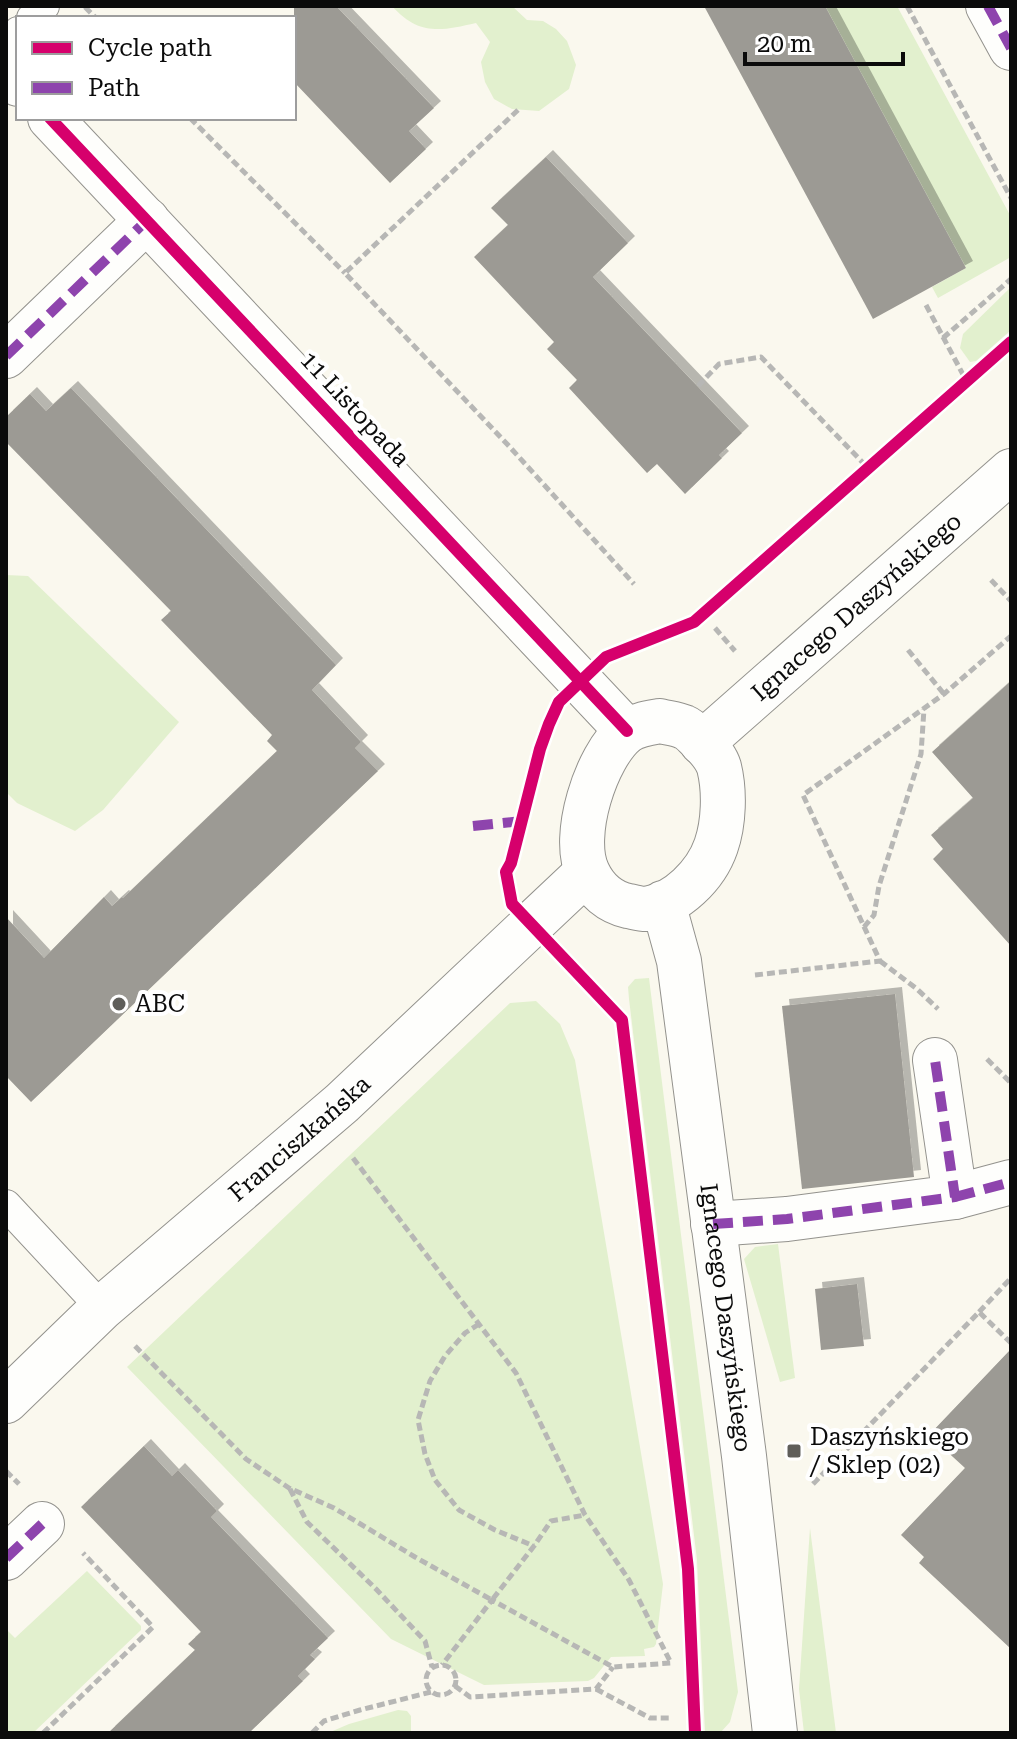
<svg xmlns="http://www.w3.org/2000/svg" width="1017" height="1739" viewBox="0 0 1017 1739" font-family="'Roboto Serif',serif">
<style>
.green{fill:#e2f0ce}
.building{fill:#9c9a94;filter:url(#shadow)}
.lines{fill:none;stroke-linecap:round;stroke-linejoin:round}
.service-casing{stroke:#93928d;stroke-width:32}
.minor-casing{stroke:#93928d;stroke-width:46}
.tertiary-casing{stroke:#93928d;stroke-width:46}
.path{stroke:#b7b7b5;stroke-width:5;stroke-dasharray:8 4;stroke-linecap:butt}
.service{stroke:#fefefc;stroke-width:30}
.minor{stroke:#fefefc;stroke-width:44}
.tertiary{stroke:#fefefc;stroke-width:44}
.quiet{stroke:#8e44ad;stroke-width:10;stroke-dasharray:20 10;stroke-linecap:butt}
.cycleway-casing{stroke:#fff;stroke-width:17}
.cycleway{stroke:#d6006c;stroke-width:12}
.poi-dot{fill:#5f5e5a;stroke:#fff;stroke-width:3}
.labels{text-anchor:middle;stroke-width:8;stroke-linejoin:round;paint-order:stroke}
.street-label{font-size:24px;fill:#0b0b0b;stroke:#fff}
.poi-label{font-size:24px;fill:#0b0b0b;stroke:#fff;text-anchor:start}
</style>
<defs>
<filter id="shadow"><feDropShadow dx="7" dy="-7" stdDeviation="0" flood-color="#0004"/></filter>
</defs>
<rect width="100%" height="100%" fill="#faf8ee"/>
<g class="green">
<path d="M392,6H512L527,20L543,21L556,29L567,41L576,65L569,89L539,111L512,109L494,99L485,82L481,62L490,42L476,23C441,31 419,36 392,6Z"/>
<path d="M825,6H897L1011,217V257L938,298L932,287L966,268Z"/>
<path d="M1011,287V330L976,361L970,362L960,348L963,334Z"/>
<path d="M6,575L28,576L179,722L103,810L75,831L17,803L6,792Z"/>
<path d="M649,978L738,1692L730,1722L720,1733H705L697,1560L629,999L628,987L635,979Z"/>
<path d="M536,1001L560,1024L575,1060L663,1584L656,1644L654,1647L644,1649L645,1656L611,1657L594,1678L588,1681L484,1685L391,1639L127,1367L510,1003Z"/>
<path d="M778,1244L795,1378L780,1382L744,1259L755,1247Z"/>
<path d="M810,1528L836,1733H804L799,1689Z"/>
<path d="M87,1571L141,1626V1630L33,1733H6V1629L15,1638Z"/>
<path d="M398,1710L407,1711L411,1716V1733H328L349,1724Z"/>
</g>
<g class="building">
<path d="M294,6H336L434,108L409,131L426,149L390,183L294,82Z"/>
<path d="M704,6H825L966,268L873,319Z"/>
<path d="M546,157L628,243L593,277L742,433L719,455L722,458L685,494L657,464L647,473L569,388L577,380L547,349L554,342L474,257L508,225L491,208Z"/>
<path d="M71,388L336,665L312,690L361,742L355,748L378,771L31,1102L6,1076V917L44,958L104,897L112,906L122,897L123,898L277,751L267,741L272,735L161,620L171,611L6,442V417L30,394L46,411Z"/>
<path d="M1011,681V946L933,859L943,849L931,835L973,798L932,752Z"/>
<path d="M895,994L914,1177L802,1189L782,1006Z"/>
<path d="M857,1284L864,1346L821,1350L815,1289Z"/>
<path d="M1011,1349L1010,1511L1011,1649L919,1563L924,1557L901,1535L965,1468L929,1435Z"/>
<path d="M144,1446L172,1476L178,1470L217,1511L211,1517L328,1638L310,1655L315,1659L298,1676L303,1681L249,1733H108L195,1650L188,1644L201,1632L81,1507Z"/>
</g>
<g class="lines">
<defs>
<g id="service">
<path d="M32,18L44,6"/>
<path d="M6,44L18,32"/>
<path d="M6,1205L102,1308"/>
</g>
<g id="minor">
<path d="M988,6L1011,48"/>
<path d="M6,72L18,84"/>
<path d="M50,118L627,731"/>
<path d="M6,356L147,220"/>
<path id="s1" d="M663,903L679,961L744,1456L775,1733"/>
<path d="M955,1197L1011,1182"/>
<path d="M713,1224L787,1219L955,1197L935,1060"/>
<path d="M6,1558L42,1524"/>
</g>
<g id="tertiary">
<path d="M660,721C668,723 677,724 684,727C689,729 694,734 698,738C706,746 716,757 719,767C725,791 724,823 716,846C706,875 677,904 646,909C640,909 634,907 628,906C610,902 596,890 588,873C570,837 596,756 626,732C635,725 649,723 660,721Z"/>
<path id="s2" d="M702,743L1011,471"/>
<path id="s3" d="M6,1401L102,1308L342,1103L587,872"/>
</g>
</defs>
<use href="#service" class="service-casing"/>
<use href="#minor" class="minor-casing"/>
<use href="#tertiary" class="tertiary-casing"/>
<g class="path">
<path d="M907,6L1011,198"/>
<path d="M85,7L96,18"/>
<path d="M518,110L345,273L508,445L634,584"/>
<path d="M190,118L345,273"/>
<path d="M926,305L967,382"/>
<path d="M943,338L1011,279"/>
<path d="M698,386L719,364L761,357L868,468"/>
<path d="M991,580L1011,601"/>
<path d="M715,628L735,651"/>
<path d="M908,650L944,694"/>
<path d="M864,927L874,915L879,886L921,754L924,709"/>
<path d="M880,961L917,989L938,1009"/>
<path d="M755,975L880,961L803,795L944,694L1011,636"/>
<path d="M987,1059L1011,1083"/>
<path d="M353,1158L516,1373L585,1515L629,1580L671,1663L613,1667L492,1600L442,1665"/>
<path d="M979,1312L1011,1278"/>
<path d="M479,1324L465,1333L445,1356L430,1381L418,1420L425,1454L435,1480L459,1510L495,1530L534,1546"/>
<path d="M135,1346L246,1459L289,1488L334,1508L415,1557L492,1600L534,1546L551,1521L585,1515"/>
<path d="M6,1471L19,1484"/>
<path d="M813,1484L979,1312L1011,1343"/>
<path d="M290,1489L307,1522L376,1589L425,1641L432,1667"/>
<circle cx="441" cy="1680" r="15"/>
<path d="M455,1686L470,1697L596,1689L613,1667"/>
<path d="M596,1689L650,1718H672"/>
<path d="M43,1733L153,1627L83,1553"/>
<path d="M312,1733L324,1721L360,1710L431,1692"/>
</g>
<use href="#service" class="service"/>
<use href="#minor" class="minor"/>
<use href="#tertiary" class="tertiary"/>
<g class="quiet">
<path d="M988,6L1011,48"/>
<path d="M6,356L147,220"/>
<path d="M473,826L522,821"/>
<path d="M955,1197L1011,1182"/>
<path d="M713,1224L787,1219L955,1197L935,1060"/>
<path d="M6,1558L42,1524"/>
</g>
<defs>
<g id="cycleway">
<path d="M50,118L627,731"/>
<path d="M695,1733L688,1569L622,1020L512,904L506,872L511,863L540,749L549,724L559,702L606,657L694,622L1011,342"/>
</g>
</defs>
<use href="#cycleway" class="cycleway-casing"/>
<use href="#cycleway" class="cycleway"/>
</g>
<g class="poi-dot">
<circle cx="119" cy="1004" r="8"/>
<rect x="786" y="1443" width="16" height="16" rx="4"/>
</g>
<g class="labels">
<g class="street-label">
<text transform="translate(355 409) rotate(47)" y="8">11 Listopada</text>
<text dy="8" stroke="none"><textPath href="#s2" startOffset="206">Ignacego Daszyńskiego</textPath></text>
<text dy="8" stroke="none"><textPath href="#s3" startOffset="394">Franciszkańska</textPath></text>
<text dy="8" stroke="none"><textPath href="#s1" startOffset="420">Ignacego Daszyńskiego</textPath></text>
</g>
<g class="poi-label">
<text x="135" y="1012">ABC</text>
<text x="810" y="1445">Daszyńskiego<tspan x="810" dy="28">/ Sklep (02)</tspan></text>
</g>
</g>
<rect width="1017" height="1739" fill="none" stroke="#0b0b0b" stroke-width="16"/>
<rect x="16" y="16" width="280" height="104" fill="#ffffff" stroke="#9d9d9d" stroke-width="2"/>
<rect x="32" y="42" width="40" height="12" fill="#d6006c" stroke="#9d9d9d" stroke-width="2"/>
<text x="88" y="56" font-size="24" fill="#0b0b0b">Cycle path</text>
<rect x="32" y="82" width="40" height="12" fill="#8e44ad" stroke="#9d9d9d" stroke-width="2"/>
<text x="88" y="96" font-size="24" fill="#0b0b0b">Path</text>
<path d="M745 52v12h158v-12" fill="none" stroke="#0b0b0b" stroke-width="4"/>
<text x="757" y="52" font-size="24" fill="#0b0b0b" stroke="#ffffff" stroke-width="6" paint-order="stroke">20 m</text>
</svg>
